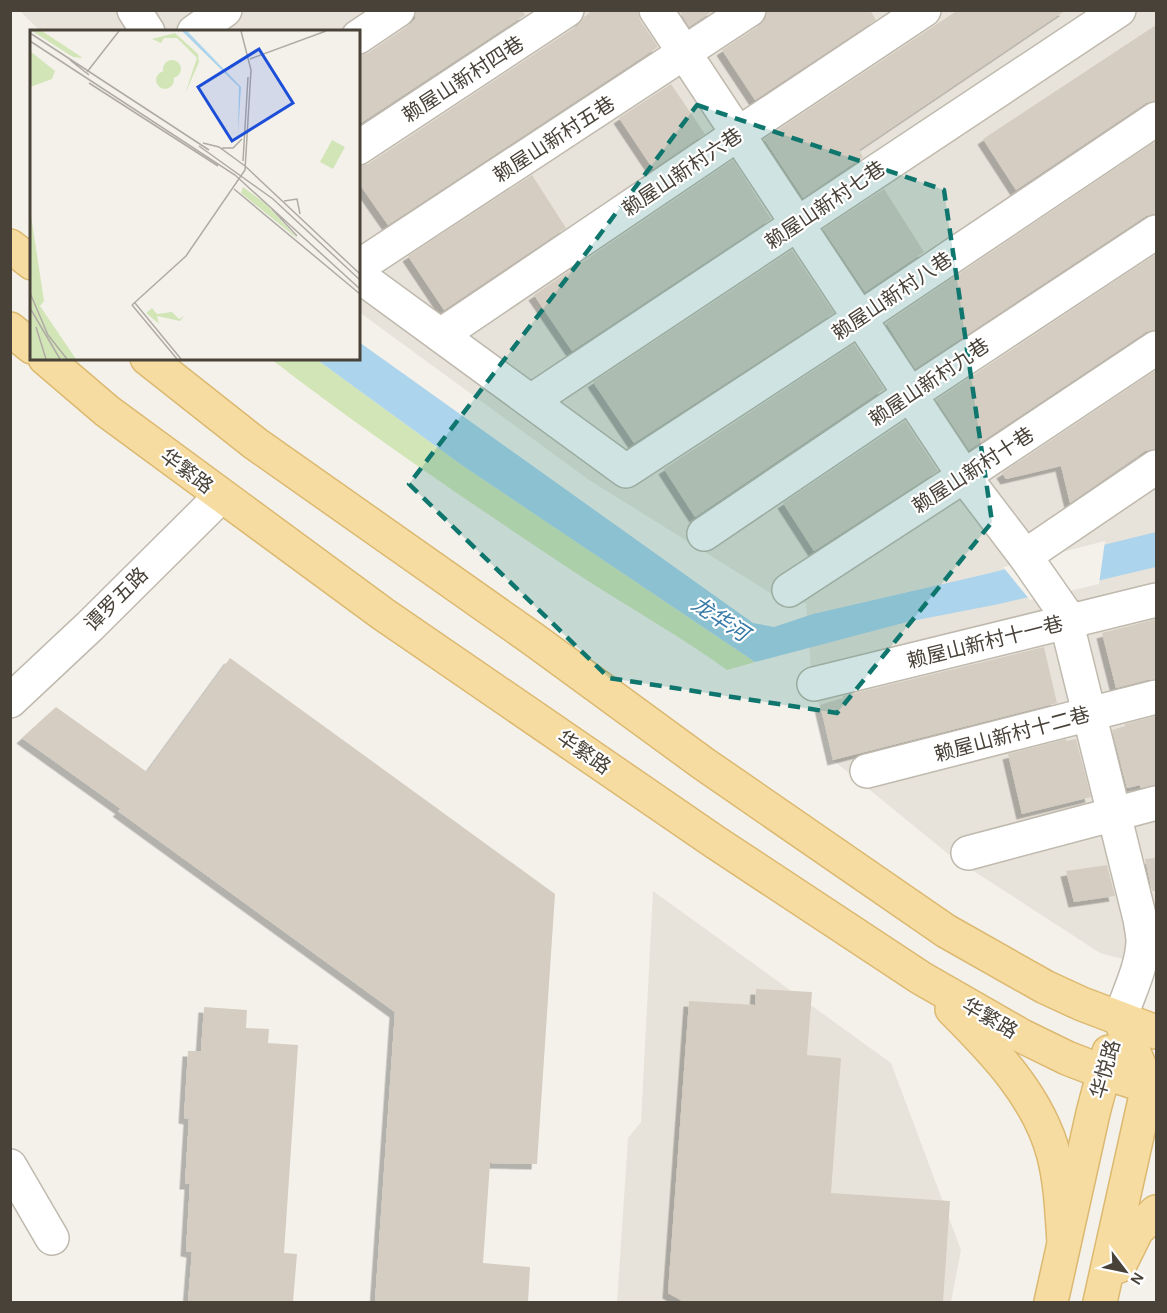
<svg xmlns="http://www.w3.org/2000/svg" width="1167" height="1313" viewBox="0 0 1167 1313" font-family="Karla,'Noto Sans SC',sans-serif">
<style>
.residential{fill:#e8e3da}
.green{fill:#d2e5b7}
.water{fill:#acd4ec}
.pier{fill:#f4f1eb}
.building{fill:#d5cdc1;filter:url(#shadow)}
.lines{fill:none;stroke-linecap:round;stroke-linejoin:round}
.minor-casing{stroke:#bfb9ae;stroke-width:36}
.major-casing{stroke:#dcb971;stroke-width:36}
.minor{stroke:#fff;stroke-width:33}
.major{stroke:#f7dca1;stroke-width:33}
.marked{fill:#0f766e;fill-opacity:0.2;stroke:#0f766e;stroke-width:4.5;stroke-dasharray:12 8;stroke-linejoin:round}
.labels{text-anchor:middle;stroke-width:4.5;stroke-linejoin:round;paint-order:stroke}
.street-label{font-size:20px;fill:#484239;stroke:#fff}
.water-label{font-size:21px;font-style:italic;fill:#377aa6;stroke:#fff}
.inset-road{fill:none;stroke:#afaba4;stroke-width:1.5}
.view{fill:#1d4ed8;fill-opacity:0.15;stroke:#1d4ed8;stroke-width:3}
.inset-edge{fill:none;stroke:#484239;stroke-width:3}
</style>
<defs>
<filter id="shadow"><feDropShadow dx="-5.5" dy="5.5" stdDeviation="0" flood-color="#0004"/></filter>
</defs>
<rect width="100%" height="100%" fill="#f4f1eb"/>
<g class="residential">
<path d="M20,11H1156V968L1100,953L952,857L833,760L811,672L806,603L788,604L589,480L359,312L358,32L40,31Z"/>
<path d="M653,891L891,1063L961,1250L951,1302H617L628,1138L641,1122Z"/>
</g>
<path class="green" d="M271,359H316L463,466L755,662L727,670C681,637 632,609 585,579C478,508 372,437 271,359Z"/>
<path class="water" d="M359,342L753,623L774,627L813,614L982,575L1156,532V567L999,604L907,622L755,662L463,466L316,359L358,358Z"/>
<path class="pier" d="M1105,541L1099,584L1030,600L1003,567Z"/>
<g class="building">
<path d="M416,10H522L525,15L358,125V56L368,53L408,26L415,19Z"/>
<path d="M593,10H637L640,20L658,47L388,225L358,182V167L368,164L577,26L584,17Z"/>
<path d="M679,10H714L689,27Z"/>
<path d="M767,10H870L876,20L755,100L722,50L760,25L765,19Z"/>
<path d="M958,10H1066L859,150L863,157L803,198L764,139Z"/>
<path d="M1156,25V101L1146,103L1016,190L983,139Z"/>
<path d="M671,84L705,134L653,169L619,118Z"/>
<path d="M1156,141V214L1146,216L915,369L886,323Z"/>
<path d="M733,160L771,219L572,351L534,295Z"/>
<path d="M532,175L566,228L444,310L408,256Z"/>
<path d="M884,189L924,252L865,292L823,229Z"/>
<path d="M792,250L834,313L634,443L593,382Z"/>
<path d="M1156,254V330L1146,332L969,450L936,400Z"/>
<path d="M854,344L884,389L695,517L664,469Z"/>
<path d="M1156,370V449L1145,451L1070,503L1061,466L1006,479L1002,473Z"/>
<path d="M905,421L938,471L814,551L783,503Z"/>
<path d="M1156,619V679H1151L1116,688L1102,633Z"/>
<path d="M1044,647L1057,703L833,760L820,705L843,698V696Z"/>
<path d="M230,658L555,894L537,1164L490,1163L483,1263L530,1267L528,1302H375L395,1012L118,811L121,809L22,738L56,707L147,772Z"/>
<path d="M1156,716V785L1140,788V785L1127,788L1112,730L1125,726V724Z"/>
<path d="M1066,739V741L1076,739L1091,797L1022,814L1008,754Z"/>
<path d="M1156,858V891H1152L1145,859Z"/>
<path d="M1107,865L1115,896L1074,902L1066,871Z"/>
<path d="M756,989L812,992L807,1055L841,1058L831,1193L950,1201L943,1302H684L668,1293L689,1001L755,1005Z"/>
<path d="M204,1007L247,1010L246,1028L269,1029L268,1043L298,1045L284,1253L297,1254L293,1302H188L192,1252L186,1251L190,1184H185L189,1119L184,1118L188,1051H201Z"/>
</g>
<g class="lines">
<defs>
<g id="minor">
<path d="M134,10L148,32"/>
<path d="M656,10L964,476L1025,556L1064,612L1140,919C1141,926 1143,934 1143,942C1142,968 1128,994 1120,1019"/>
<path d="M194,32L225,10"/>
<path d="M358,37L398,10"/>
<path d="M358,148L567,10"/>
<path d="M358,267L749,10"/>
<path d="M358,275L626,471L860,318L1156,119"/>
<path d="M441,335L738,134L924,10"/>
<path d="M531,401L1119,10"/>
<path d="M704,534L911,394L1156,232"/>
<path d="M1025,556L1156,467"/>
<path d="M789,590L964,476L1156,348"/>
<path d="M814,684L1156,600"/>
<path d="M10,701L90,626L221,496"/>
<path d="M867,771L1156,697"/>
<path d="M968,853L1156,803"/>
<path d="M10,1166L52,1238"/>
</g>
<g id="major">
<path d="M10,246L32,263"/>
<path d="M10,329L32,347"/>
<path d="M45,358L107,411L383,614L715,842L921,978L1022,1036L1067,1058L1103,1072L1156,1089"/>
<path d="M147,358L256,444L533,639L704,764L946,931L1045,987L1082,1004L1156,1032"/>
<path d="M952,1009C993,1050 1039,1097 1054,1156C1061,1184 1062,1213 1064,1243"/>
<path d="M1119,1266L1137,1230L1156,1212"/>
<path d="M1051,1302L1093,1113L1109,1052"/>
<path d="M1100,1302L1148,1086L1120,1019"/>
</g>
</defs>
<use href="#minor" class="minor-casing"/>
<use href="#major" class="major-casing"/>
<use href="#minor" class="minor"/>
<use href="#major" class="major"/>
</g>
<path class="marked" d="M697,105L944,190L992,522L837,713L609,678L409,484L586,253Z"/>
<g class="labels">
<g class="street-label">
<text transform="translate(463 79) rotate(-33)" y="7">赖屋山新村四巷</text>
<text transform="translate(554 139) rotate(-33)" y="7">赖屋山新村五巷</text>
<text transform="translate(682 172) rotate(-34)" y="7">赖屋山新村六巷</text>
<text transform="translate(825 205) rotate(-34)" y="7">赖屋山新村七巷</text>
<text transform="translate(892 296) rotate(-34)" y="7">赖屋山新村八巷</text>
<text transform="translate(929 382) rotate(-34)" y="7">赖屋山新村九巷</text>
<text transform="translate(973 470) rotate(-33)" y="7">赖屋山新村十巷</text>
<text transform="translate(187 471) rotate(37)" y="7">华繁路</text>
<text transform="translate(116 599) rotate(-45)" y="7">谭罗五路</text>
<text transform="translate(985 642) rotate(-14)" y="7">赖屋山新村十一巷</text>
<text transform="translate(1012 734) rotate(-15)" y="7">赖屋山新村十二巷</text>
<text transform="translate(584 752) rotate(35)" y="7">华繁路</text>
<text transform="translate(990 1018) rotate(30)" y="7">华繁路</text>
<text transform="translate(1105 1069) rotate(-74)" y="7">华悦路</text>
</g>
<g class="water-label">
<text transform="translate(720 619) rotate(33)" y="7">龙华河</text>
</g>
</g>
<g transform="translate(30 30)">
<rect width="330" height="330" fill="#f4f1eb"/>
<path d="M2,1H12L53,28L43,27ZM145,3L168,24L169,32L155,64L167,28L147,8H134L131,13L122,9ZM0,21L25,41L22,49L0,57ZM133 39a9 9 0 1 1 18 0a9 9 0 1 1-18 0ZM126 50a9 9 0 1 1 18 0a9 9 0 1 1-18 0ZM302,110L315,117L303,139L290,132ZM213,157L235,173L269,210L211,163ZM0,179L14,271L10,276L46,329H0ZM122,278L127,284L142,282L149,289L154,286L150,291L127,286L129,294L116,283Z" fill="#d2e5b7"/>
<path d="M152,1H157L211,57L208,104L209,57Z" fill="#acd4ec"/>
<path class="inset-road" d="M0,3L179,120M0,11L205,145L330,259M220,29L296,1M40,30L59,45M57,42L89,1M59,53L188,136M173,113L189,117L215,136L330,244M169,116L243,169L330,250M192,118H203L212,109M213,131L218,47M204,159L330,264M254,171L267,169L270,184M242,179L267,206M0,263L18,305L37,329M105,273L151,329M102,275L156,226L215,140L221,40L211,1M102,275L147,329M0,278L30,329M6,297L16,329"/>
<path class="view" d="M229,19L263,73L202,111L168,57Z"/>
<rect width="330" height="330" class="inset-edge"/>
</g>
<rect width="1167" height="1313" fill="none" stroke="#484239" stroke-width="24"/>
<g transform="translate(1125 1271) rotate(122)" stroke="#ffffff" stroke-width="4.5" paint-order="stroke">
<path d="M0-4.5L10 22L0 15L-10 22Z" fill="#484239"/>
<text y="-9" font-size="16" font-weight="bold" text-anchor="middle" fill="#484239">N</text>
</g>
</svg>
